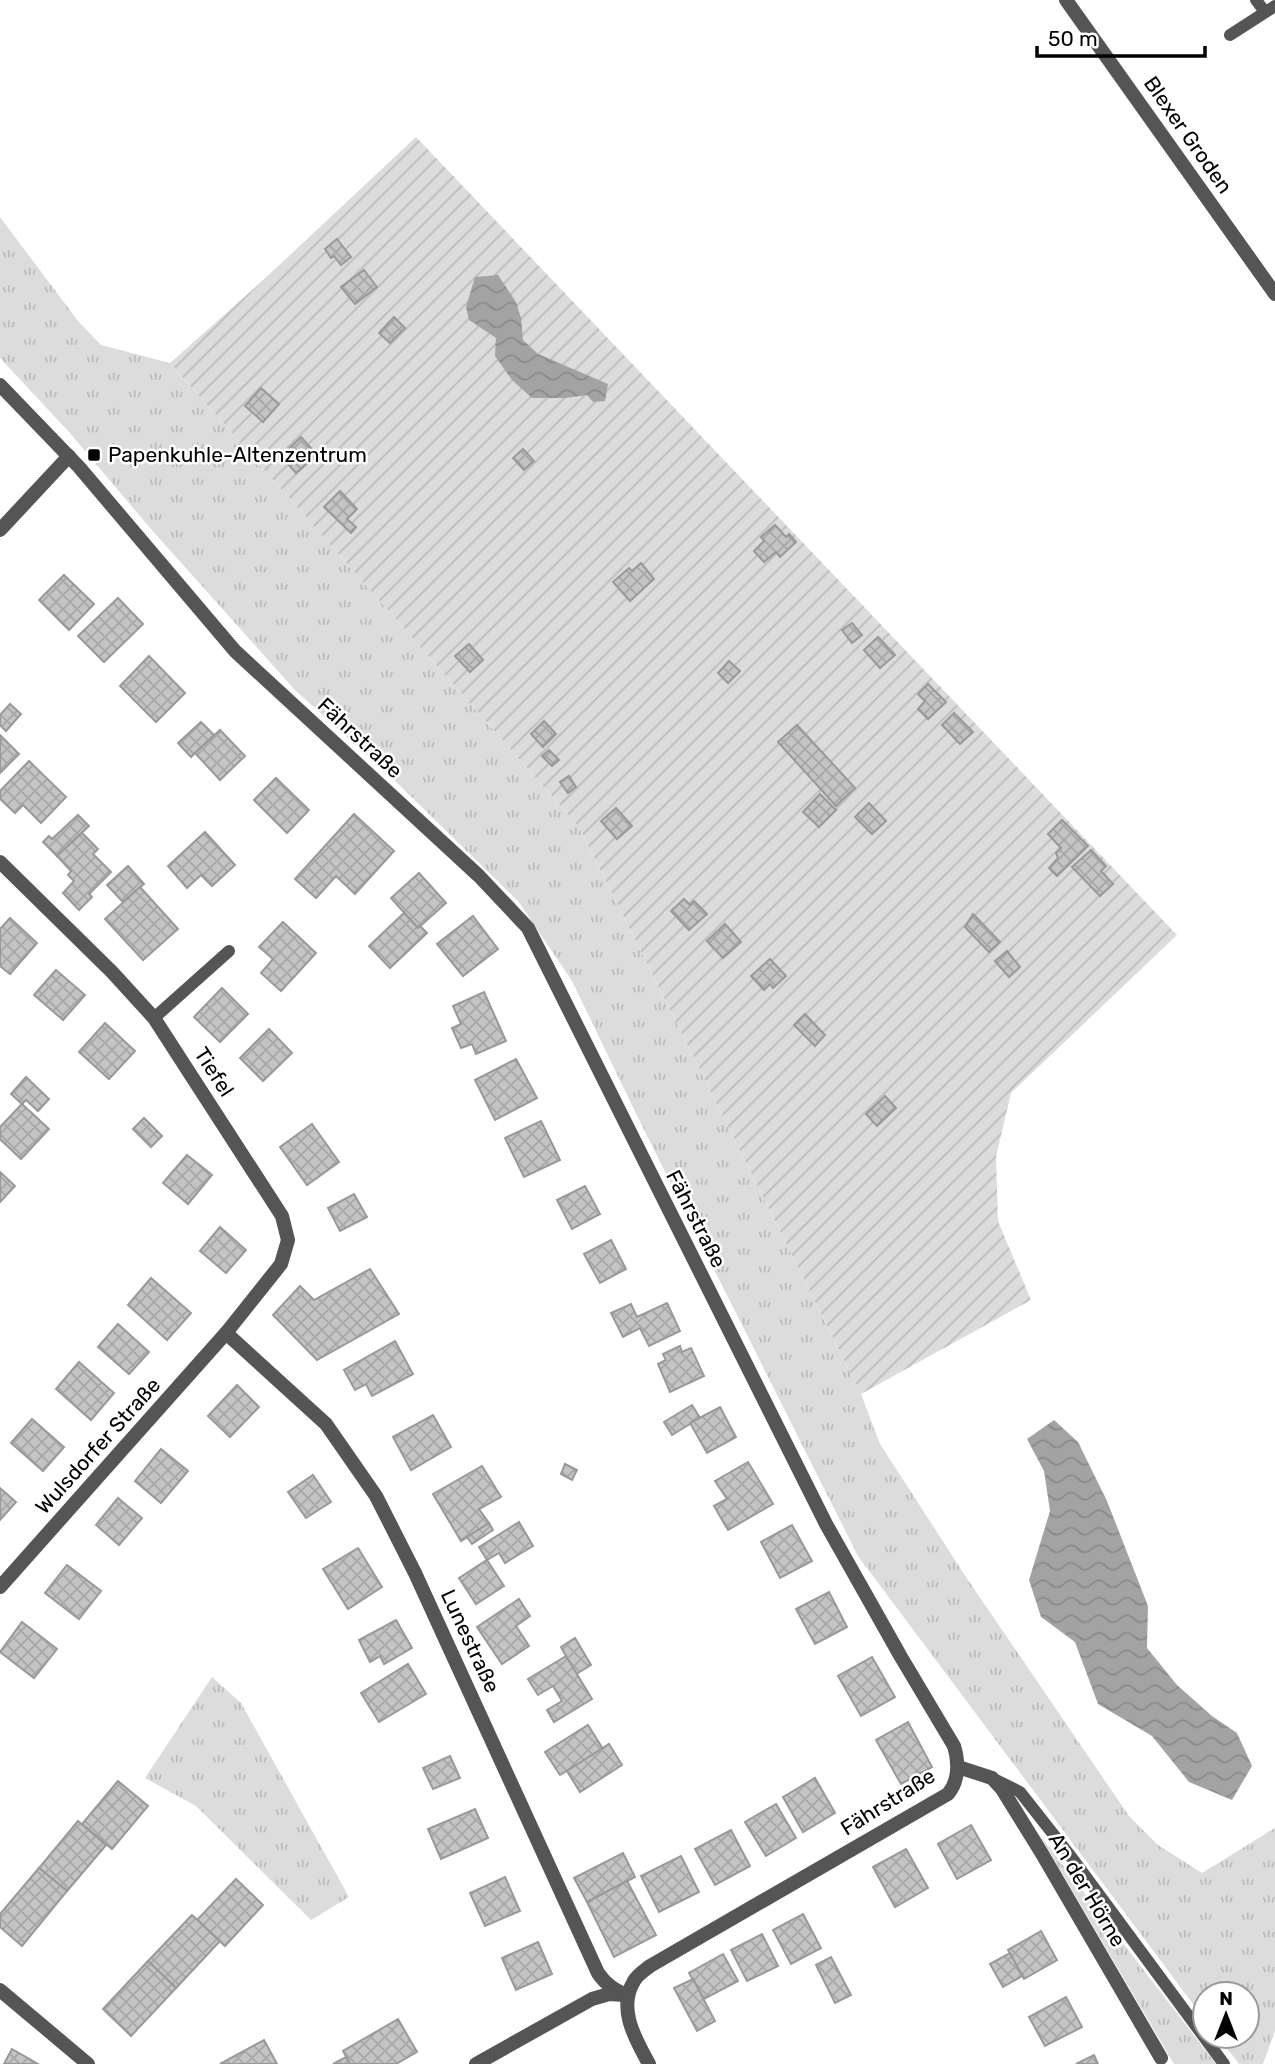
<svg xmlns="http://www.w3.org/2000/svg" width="1275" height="2064" viewBox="0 0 1275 2064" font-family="Rubik,sans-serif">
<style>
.grass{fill:url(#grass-tufts)}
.garden{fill:url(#garden-furrows)}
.water{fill:url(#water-waves)}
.building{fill:url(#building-cross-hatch);stroke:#999;stroke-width:2}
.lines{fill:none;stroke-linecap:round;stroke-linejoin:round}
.service{stroke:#555;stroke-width:12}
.minor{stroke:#555;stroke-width:14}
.tertiary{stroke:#555;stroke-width:14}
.poi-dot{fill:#000;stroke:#fff;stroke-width:2.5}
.labels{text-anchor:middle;stroke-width:5;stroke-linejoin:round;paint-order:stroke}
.street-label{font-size:21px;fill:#000;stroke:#fff}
.poi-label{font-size:21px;fill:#000;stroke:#fff;text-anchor:start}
</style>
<defs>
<pattern id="grass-tufts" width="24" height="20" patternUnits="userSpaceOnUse" patternTransform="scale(1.75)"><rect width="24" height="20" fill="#dcdcdc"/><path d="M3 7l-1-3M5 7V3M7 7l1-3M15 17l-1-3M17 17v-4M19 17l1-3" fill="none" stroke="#bbb"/></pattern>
<pattern id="garden-furrows" width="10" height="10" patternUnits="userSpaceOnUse" patternTransform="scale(1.75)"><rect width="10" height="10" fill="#dcdcdc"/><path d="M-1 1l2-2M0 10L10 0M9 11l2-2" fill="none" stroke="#bbb"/></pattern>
<pattern id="water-waves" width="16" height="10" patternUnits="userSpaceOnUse" patternTransform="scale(1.75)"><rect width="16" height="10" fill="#a3a3a3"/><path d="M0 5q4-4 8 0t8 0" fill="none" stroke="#8b8b8b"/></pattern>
<pattern id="building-cross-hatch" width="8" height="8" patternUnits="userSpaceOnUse" patternTransform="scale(1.75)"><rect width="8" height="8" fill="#c4c4c4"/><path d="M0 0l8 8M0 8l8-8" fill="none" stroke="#a7a7a7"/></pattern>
</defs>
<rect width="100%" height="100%" fill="#fff"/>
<g class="grass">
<path d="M0,217L78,321L101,345L170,363L579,827L861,1394L880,1444L966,1577L1129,1816L1158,1845L1202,1873L1275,1828V2031L1263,2064H1239L1217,2036H1247V1994H1205V2020L858,1556L643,1128L572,981L518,901L388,774L295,690L150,528L69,432L0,358Z"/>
<path d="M212,1677L241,1703L349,1897L311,1920L196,1806L145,1778Z"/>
<path d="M1039,1834L1216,2064H1174Z"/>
</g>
<path class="garden" d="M416,137L1177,935L1011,1093L996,1157L998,1221L1031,1300L861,1394L579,827L170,363L258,285Z"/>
<g class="water">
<path d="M498,275L516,302L521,318L523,340L538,354L608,384L605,401L593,402L587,395L566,398H532L512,380L495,356L496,338L469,320L466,307L475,277Z"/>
<path d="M1054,1420L1078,1442L1107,1501L1148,1606L1147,1648L1177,1685L1212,1716L1237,1733L1252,1766L1232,1800L1189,1782L1152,1736L1098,1704L1075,1642L1041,1617L1029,1580L1050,1511L1044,1471L1027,1439Z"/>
</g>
<g class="building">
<path d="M337,239L351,257L341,265L334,256L331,258L325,249Z"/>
<path d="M364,270L377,287L355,304L341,287Z"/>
<path d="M394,317L405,328L390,343L379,333Z"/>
<path d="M261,388L279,404L263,422L245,406Z"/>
<path d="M301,437L317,455L296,473L281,456Z"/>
<path d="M523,449L534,461L524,470L513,458Z"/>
<path d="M340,491L357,509L347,519L356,527L351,533L324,507Z"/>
<path d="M775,525L786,537L789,534L796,542L780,557L776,552L764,562L754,551L764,541L761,537Z"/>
<path d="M641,563L654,579L630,601L613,582L629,568L632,571Z"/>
<path d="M64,575L94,604L69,630L39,600Z"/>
<path d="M118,598L143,624L104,662L78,636Z"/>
<path d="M852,623L862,635L852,643L842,630Z"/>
<path d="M878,637L895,655L880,668L864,650Z"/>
<path d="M469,644L483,660L470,672L455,656Z"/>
<path d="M149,656L185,693L156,722L120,686Z"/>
<path d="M729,661L740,671L728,683L718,673Z"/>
<path d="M928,684L946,702L928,719L918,709L925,701L918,694Z"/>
<path d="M10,704L21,714L6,731L0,725V715Z"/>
<path d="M954,713L973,732L960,744L942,725Z"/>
<path d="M544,721L556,734L543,747L531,734Z"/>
<path d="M201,722L214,735L191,757L178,743Z"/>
<path d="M797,725L855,788L836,806L778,742Z"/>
<path d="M220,730L245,756L220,780L195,753Z"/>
<path d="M0,735L19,754L0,773Z"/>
<path d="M549,750L559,760L552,766L542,756Z"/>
<path d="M29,761L66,797L41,823L23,805L15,813L0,799V791Z"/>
<path d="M569,776L576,787L568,793L560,782Z"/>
<path d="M276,778L309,810L287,833L254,800Z"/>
<path d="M820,794L836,810L819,827L803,812Z"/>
<path d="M869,803L886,821L872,834L855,817Z"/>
<path d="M616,808L632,826L617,839L601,821Z"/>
<path d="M354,814L394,851L355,894L336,876L316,898L295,879Z"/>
<path d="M78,815L89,826L57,856L43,842L49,836L52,839Z"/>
<path d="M1062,820L1088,846L1057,876L1049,868L1058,858L1056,853L1061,848L1048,834Z"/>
<path d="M205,832L235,865L212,886L201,875L187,888L168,866Z"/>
<path d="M82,833L98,849L93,854L111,872L89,894L92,897L79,910L63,893L74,881L68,875L71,871L57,856Z"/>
<path d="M1091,850L1106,866L1101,871L1113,884L1100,896L1072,867Z"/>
<path d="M128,866L144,884L123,902L107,885Z"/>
<path d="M419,873L446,903L418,928L391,898Z"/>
<path d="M140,887L178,929L143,960L105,919Z"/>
<path d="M684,899L690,905L694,901L707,914L689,930L671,911Z"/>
<path d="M404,913L418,928L420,926L427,933L390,968L369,946Z"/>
<path d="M973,914L1000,942L989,952L965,927Z"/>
<path d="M473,916L498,949L463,976L437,944Z"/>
<path d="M10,918L37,943L10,974L0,966V929Z"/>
<path d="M283,922L316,953L281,991L261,973L273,959L259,947Z"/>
<path d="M725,924L741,942L723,958L707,941Z"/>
<path d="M1007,951L1020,967L1009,977L995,961Z"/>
<path d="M770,959L786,976L773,988L770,984L764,990L751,976Z"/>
<path d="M56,970L85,995L63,1020L34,995Z"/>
<path d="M222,988L248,1014L220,1042L194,1017Z"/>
<path d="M484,992L506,1041L476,1054L472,1044L461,1048L452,1028L461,1024L453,1006Z"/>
<path d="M805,1014L825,1035L815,1046L794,1025Z"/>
<path d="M105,1023L135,1051L109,1079L79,1052Z"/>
<path d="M269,1029L292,1053L263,1081L240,1058Z"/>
<path d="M516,1059L537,1098L495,1120L475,1080Z"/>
<path d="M26,1077L49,1099L38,1111L26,1100L22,1104L11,1094Z"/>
<path d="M885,1096L896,1108L877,1126L866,1114Z"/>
<path d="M22,1104L49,1129L21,1159L0,1139V1127Z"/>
<path d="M144,1118L162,1136L151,1147L133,1129Z"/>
<path d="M541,1121L560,1160L524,1177L505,1138Z"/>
<path d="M312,1124L339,1162L307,1185L280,1147Z"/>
<path d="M187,1155L212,1175L188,1204L163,1183Z"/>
<path d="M0,1172L15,1186L0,1202Z"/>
<path d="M585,1186L600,1214L572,1229L557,1200Z"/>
<path d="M354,1194L367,1217L340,1231L328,1208Z"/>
<path d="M220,1227L246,1250L226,1273L200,1251Z"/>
<path d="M611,1240L626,1269L600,1283L584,1254Z"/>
<path d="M370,1269L399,1314L317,1360L273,1315L300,1286L314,1300Z"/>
<path d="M151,1278L191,1313L167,1340L128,1305Z"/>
<path d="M667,1303L680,1331L649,1346L640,1328L623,1337L611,1313L631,1304L637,1317Z"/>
<path d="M118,1324L149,1352L129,1374L98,1347Z"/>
<path d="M395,1341L413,1374L372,1396L366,1384L355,1390L344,1370Z"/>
<path d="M680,1346L682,1352L691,1348L704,1376L670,1392L658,1364L666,1360L663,1354Z"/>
<path d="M79,1362L114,1393L91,1420L56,1389Z"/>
<path d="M237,1385L259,1407L230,1437L208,1416Z"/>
<path d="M692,1405L700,1418L672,1435L664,1422Z"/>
<path d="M720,1407L736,1437L707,1453L690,1423Z"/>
<path d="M433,1415L451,1447L411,1470L393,1437Z"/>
<path d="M32,1419L64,1447L43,1471L11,1443Z"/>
<path d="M161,1449L188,1471L161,1503L135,1481Z"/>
<path d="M748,1462L773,1504L728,1530L714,1506L727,1499L715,1481Z"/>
<path d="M565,1464L577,1470L572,1480L561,1474Z"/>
<path d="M482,1466L501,1497L479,1509L489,1523L461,1541L433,1494Z"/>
<path d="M313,1475L331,1502L306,1518L288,1492Z"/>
<path d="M0,1488L16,1502L0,1520Z"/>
<path d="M118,1498L142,1518L119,1545L96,1525Z"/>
<path d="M519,1522L533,1546L505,1563L499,1553L487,1560L479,1547Z"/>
<path d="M489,1523L493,1530L472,1544L467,1537Z"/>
<path d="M792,1525L812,1561L780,1578L761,1542Z"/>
<path d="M358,1548L382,1587L348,1609L323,1569Z"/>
<path d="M487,1560L504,1586L476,1604L459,1578Z"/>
<path d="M67,1565L101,1591L79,1619L45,1593Z"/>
<path d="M829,1592L847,1627L815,1644L796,1609Z"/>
<path d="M519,1599L530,1616L516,1626L529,1646L502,1664L477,1627Z"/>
<path d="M396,1620L412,1648L384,1664L380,1656L370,1662L359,1640Z"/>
<path d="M22,1622L57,1649L34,1678L0,1652Z"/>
<path d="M575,1638L591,1665L576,1674L561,1647Z"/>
<path d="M566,1656L592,1699L554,1722L547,1710L562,1701L553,1686L538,1695L528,1679Z"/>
<path d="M872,1657L895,1697L861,1716L838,1676Z"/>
<path d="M408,1664L426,1694L379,1722L361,1693Z"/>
<path d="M908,1722L932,1767L901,1784L876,1740Z"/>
<path d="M588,1725L603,1749L560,1775L545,1752Z"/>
<path d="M609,1744L622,1765L580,1792L567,1771Z"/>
<path d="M450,1756L460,1778L433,1789L423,1768Z"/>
<path d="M815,1778L835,1813L803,1832L783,1797Z"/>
<path d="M118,1781L148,1806L112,1849L82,1824Z"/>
<path d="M776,1804L796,1838L766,1856L745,1822Z"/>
<path d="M475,1809L488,1838L441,1859L428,1829Z"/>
<path d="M78,1821L106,1845L67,1891L39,1868Z"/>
<path d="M971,1825L991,1860L957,1879L938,1844Z"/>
<path d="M731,1830L750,1866L715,1885L695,1849Z"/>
<path d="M906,1849L928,1888L895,1907L873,1867Z"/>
<path d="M623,1853L635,1877L587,1902L574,1878Z"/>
<path d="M681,1856L699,1892L659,1912L641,1876Z"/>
<path d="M39,1868L67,1891L22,1946L0,1927V1914Z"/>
<path d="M505,1877L520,1911L485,1926L470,1893Z"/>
<path d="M236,1879L263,1905L225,1946L197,1920Z"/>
<path d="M627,1881L656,1935L614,1957L587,1902Z"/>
<path d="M803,1914L821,1948L791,1964L773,1930Z"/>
<path d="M192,1915L220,1941L176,1988L148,1961Z"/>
<path d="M1041,1931L1057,1960L1024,1979L1008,1950Z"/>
<path d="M762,1934L778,1966L747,1981L731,1950Z"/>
<path d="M538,1942L552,1974L516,1990L502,1958Z"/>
<path d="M1010,1953L1022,1976L1003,1987L990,1964Z"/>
<path d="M723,1954L738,1981L704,1999L689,1973Z"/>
<path d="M831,1957L851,1995L835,2003L816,1965Z"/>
<path d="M148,1961L176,1988L131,2036L103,2009Z"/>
<path d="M693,1979L715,2021L697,2031L674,1988Z"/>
<path d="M1066,1997L1082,2027L1045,2046L1029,2017Z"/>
<path d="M398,2019L417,2052L396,2064H350L343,2051Z"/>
<path d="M264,2040L277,2064H220Z"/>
<path d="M12,2049L38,2064H4Z"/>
<path d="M1094,2055L1098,2064H1076Z"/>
<path d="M346,2057L350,2064H333Z"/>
</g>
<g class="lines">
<g class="service">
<path d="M1256,0L1265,12"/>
<path d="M1230,35L1275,6"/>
<path d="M154,1018L229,951"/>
<path d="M996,1780L1020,1792L1072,1858L1224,2064"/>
</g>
<g class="minor">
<path d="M1066,0L1275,294"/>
<path d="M0,530L69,456"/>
<path d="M0,862L112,972L154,1018L282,1216L288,1240L281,1264L226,1333L0,1587"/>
<path d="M226,1333L326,1424L376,1496L415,1573L598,1973C606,1985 615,1990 628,1996"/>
<path d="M958,1767L992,1778L1002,1789L1041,1852L1161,2058"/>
<path d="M0,1990L88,2064"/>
<path d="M476,2064L592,1999L609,1994L623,1995"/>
</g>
<path class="tertiary" d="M0,385L79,467L235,651L479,876L528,928L826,1524L901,1657L954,1746C959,1762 959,1781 948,1794L650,1966C645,1970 637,1975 634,1981C617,2009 636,2040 649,2064"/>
</g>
<rect class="poi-dot" x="87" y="448" width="14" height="14" rx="3.5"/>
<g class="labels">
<g class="street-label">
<text transform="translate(1188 135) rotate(55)" y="7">Blexer Groden</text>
<text transform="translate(360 738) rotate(43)" y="7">Fährstraße</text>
<text transform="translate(214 1072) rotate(57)" y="7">Tiefel</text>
<text transform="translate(696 1219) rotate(63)" y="7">Fährstraße</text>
<text transform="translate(98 1446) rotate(-48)" y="7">Wulsdorfer Straße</text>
<text transform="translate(470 1641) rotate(65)" y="7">Lunestraße</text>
<text transform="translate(888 1802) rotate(-32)" y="7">Fährstraße</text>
<text transform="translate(1087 1890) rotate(59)" y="7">An der Hörne</text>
</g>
<g class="poi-label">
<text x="108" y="462">Papenkuhle-Altenzentrum</text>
</g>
</g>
<g transform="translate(1226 2015)"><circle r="33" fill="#ffffff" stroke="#999999" stroke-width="2"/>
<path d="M0-5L12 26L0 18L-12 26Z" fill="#000000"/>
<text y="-10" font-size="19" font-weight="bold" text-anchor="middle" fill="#000000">N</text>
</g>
<path d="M1037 46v10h168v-10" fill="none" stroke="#000000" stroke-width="3.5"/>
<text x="1048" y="46" font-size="21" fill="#000000" stroke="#ffffff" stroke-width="5" paint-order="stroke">50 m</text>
</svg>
